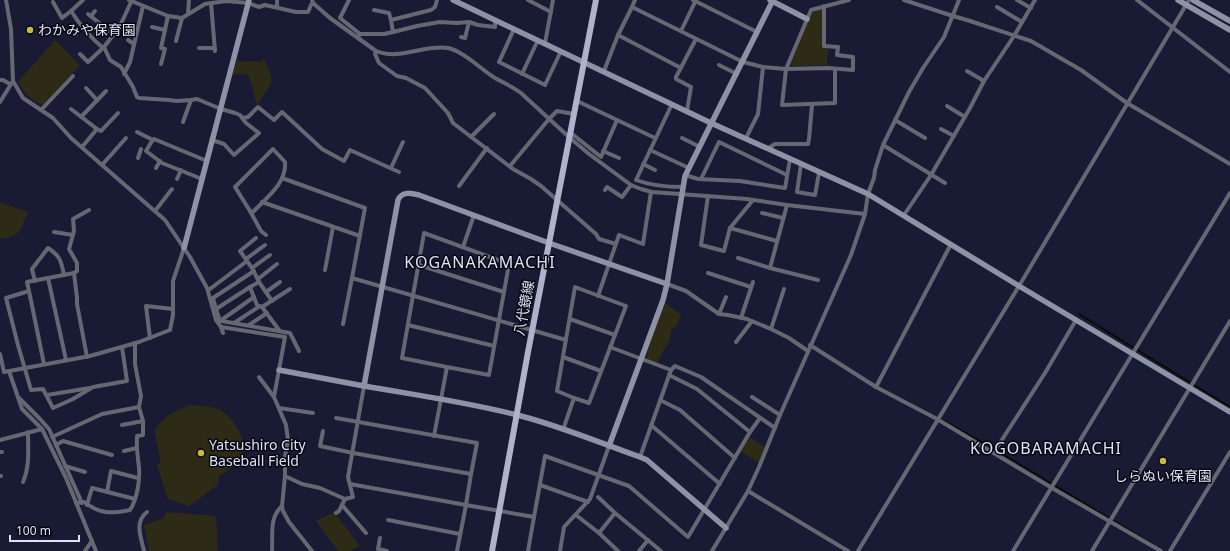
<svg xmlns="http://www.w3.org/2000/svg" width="1230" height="551" viewBox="0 0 1230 551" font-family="'Noto Sans','Noto Sans JP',sans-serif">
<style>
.green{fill:#2d2b15}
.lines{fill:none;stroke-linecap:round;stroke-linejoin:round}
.stream{stroke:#0d0900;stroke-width:1.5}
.street{stroke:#656873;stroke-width:4}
.secondary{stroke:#8e92a5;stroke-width:5.5}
.primary{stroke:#aeb2cb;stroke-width:6}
.poi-dot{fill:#c9ba3a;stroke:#060712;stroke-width:1.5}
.labels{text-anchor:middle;stroke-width:3;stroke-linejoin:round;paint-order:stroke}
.poi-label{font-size:14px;fill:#dfe2f3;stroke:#060712;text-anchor:start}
.street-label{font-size:14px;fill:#dfe2f3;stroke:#060712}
.quarter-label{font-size:16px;letter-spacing:1px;fill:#dfe2f3;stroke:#060712}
</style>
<rect width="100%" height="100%" fill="#191b34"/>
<g class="green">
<path d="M822,9L823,48L828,49L827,65L790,66L812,12Z"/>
<path d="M55,40L80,65L43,105C31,101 24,93 18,82Z"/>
<path d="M264,59C267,67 273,75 271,84L257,105L249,76L247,74L232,75L237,61L260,62Z"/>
<path d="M0,202L28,212C24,220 22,232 13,236C9,238 4,238 0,238Z"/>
<path d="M664,302L681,315L677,325L671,330L670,339L657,363L646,359L651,340L650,336Z"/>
<path d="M190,405C200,406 211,406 220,410C229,415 238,426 241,436C244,444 243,453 242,461L219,476L218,485L189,506L168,499L157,465L161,463L156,440L155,429C167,414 173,412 190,405Z"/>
<path d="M749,437L765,447L759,463L741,451Z"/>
<path d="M166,512L216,516L218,551H149L144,525L164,518Z"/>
<path d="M334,512L360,546L350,551H338L316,521Z"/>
</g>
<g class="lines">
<g class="stream">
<path d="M1079,314L1230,407"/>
<path d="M941,419L996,450L1154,545"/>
</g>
<g class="street">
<path d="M6,0L11,29L13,81L23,98L53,118L71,138L165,220L190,257L207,288L216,320L221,327L223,333"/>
<path d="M83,0L71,11C80,25 91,38 103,48"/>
<path d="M129,0L168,16L182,18L205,4L226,1L248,3L259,7L265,5L296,12H308L311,5L313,3"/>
<path d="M132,0L120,26L104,47L110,60L121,67L133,87L137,97L139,98L169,100L177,101L191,100"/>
<path d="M312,0L313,3L330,18L376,51C400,61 424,44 448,48C463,51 482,70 495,78C504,83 513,87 521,93L570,138L589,154L631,185"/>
<path d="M349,0L340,18L360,34"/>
<path d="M528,0L551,12"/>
<path d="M693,0L757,32"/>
<path d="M904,0L953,16L967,20L1031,41L1081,70L1127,103L1230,164"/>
<path d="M1017,0L1031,8"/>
<path d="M1137,0L1230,72"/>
<path d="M53,2L62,18L71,11"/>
<path d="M211,3L215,51"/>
<path d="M277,7V0"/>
<path d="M632,7L743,62L763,67L786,69L828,68L853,70V57L837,55L838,47L824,46V6"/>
<path d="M997,7L1022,22"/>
<path d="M374,10L389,13L391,20L431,10L435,7L437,0"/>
<path d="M88,14L114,35"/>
<path d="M188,14L189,0"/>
<path d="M91,16L95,11"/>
<path d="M391,20L393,32L417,26L440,22L457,23L469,22L478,25L495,27V20"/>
<path d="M152,27L165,30"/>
<path d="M514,29L499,62L545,85L561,51"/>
<path d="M681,31L696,0"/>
<path d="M618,35L681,68"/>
<path d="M359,36L360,34H384L393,32"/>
<path d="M461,37L465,38L469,22"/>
<path d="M128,40L134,44"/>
<path d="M176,41L182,18"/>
<path d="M545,43L553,0"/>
<path d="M199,48H215"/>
<path d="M376,51L375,54L379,63L397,76L406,78L425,88L448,113L453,123L513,169L531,179L541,186L596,234L599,239L616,244"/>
<path d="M80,54L88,62L104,47"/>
<path d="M161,64L165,49L161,48L168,16"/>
<path d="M719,65L737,74"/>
<path d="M835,69V103L782,105L786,69L811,10L849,0"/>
<path d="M604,71L618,35L632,7L635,0"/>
<path d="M967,71L984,81"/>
<path d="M124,74L130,62L143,6"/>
<path d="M522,74L538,40"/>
<path d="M0,80H3L10,84"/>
<path d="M86,88L97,100"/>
<path d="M577,101L655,138"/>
<path d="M0,102L13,81"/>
<path d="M672,104L636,180C652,186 666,187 683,187"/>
<path d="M947,106L965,117"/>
<path d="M71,109L97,129"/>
<path d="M41,110L73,76"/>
<path d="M687,111L691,87L676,79V77L696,39"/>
<path d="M81,117L106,91"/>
<path d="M242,118L248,117L258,107L274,120L282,112L322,149L344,161L350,150L399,172"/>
<path d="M895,120L925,138"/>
<path d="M183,122L191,100L197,99L221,109L235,113L240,115L246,123L259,133L234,155L224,144L212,140"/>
<path d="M941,129L954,136"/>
<path d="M137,132L153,140"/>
<path d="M571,133L601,157L617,120"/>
<path d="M471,137L494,114"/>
<path d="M682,138L700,147"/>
<path d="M746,138L758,114L763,67"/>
<path d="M883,145L945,183"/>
<path d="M82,147L97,129L101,131L118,113"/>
<path d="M273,149L285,162C287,183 266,198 253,212L250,211L235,187Z"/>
<path d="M767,149L775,144H808L809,139L812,105"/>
<path d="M650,150L689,168"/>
<path d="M603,151L619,158"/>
<path d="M138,158L141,149"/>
<path d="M643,164L655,170"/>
<path d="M801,164L797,192L815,195L819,173"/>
<path d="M102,165L126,138"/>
<path d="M510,166L549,119L557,111L574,114"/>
<path d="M156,168L160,161"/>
<path d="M391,168L403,142"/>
<path d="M685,175L698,179L740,181L785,188L790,159"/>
<path d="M282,178L365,208L352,278"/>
<path d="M177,179L181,170"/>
<path d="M202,179L162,163L146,151L152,141L154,139L207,161"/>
<path d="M701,179L719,142L787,175"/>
<path d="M459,186L487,148"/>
<path d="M605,190L607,187L622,197L631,185L641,189L652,192L747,199L787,205L865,214"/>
<path d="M708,196L701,245L724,251L730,228"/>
<path d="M753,200L730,228L777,241"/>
<path d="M262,202L360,236"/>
<path d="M787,205L770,268L818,280"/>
<path d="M155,211L172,189"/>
<path d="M250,211L261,231L266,235"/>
<path d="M762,213L783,218"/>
<path d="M904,215L931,175L970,108L984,81L1014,36L1035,0"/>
<path d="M54,232L73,235"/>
<path d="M256,238L240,251L252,268L259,282"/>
<path d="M463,247L474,215"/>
<path d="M738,258L770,268"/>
<path d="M246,259L265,245"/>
<path d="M419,265L504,292"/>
<path d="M252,268L270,255"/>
<path d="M325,270L333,227"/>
<path d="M74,273L77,271V263L69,249L74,231L73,219L89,210"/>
<path d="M708,273L751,287"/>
<path d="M48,278L74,273L77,298V304L87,357"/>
<path d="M258,279L277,264"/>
<path d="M35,281L32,269L48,248C60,256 61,260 64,275"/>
<path d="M667,284L686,291L719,314L728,315L747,319L771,329L789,338L808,351"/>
<path d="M250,287L216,309L220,321L254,297"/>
<path d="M210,289L247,261"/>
<path d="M29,291L44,364"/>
<path d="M266,292L280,282"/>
<path d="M598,296L619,235L643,244L651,192"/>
<path d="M262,307L257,305L250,287L259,282L272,301"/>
<path d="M216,309L213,298L254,271"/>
<path d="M719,314L726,297"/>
<path d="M741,318L753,282"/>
<path d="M570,319L615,335"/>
<path d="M216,320L290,333L299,351"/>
<path d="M234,323L260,306"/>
<path d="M343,324L352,278L566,340"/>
<path d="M249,325L267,313"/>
<path d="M408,325L494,346"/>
<path d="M221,327L285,337L274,397"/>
<path d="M771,329L784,289"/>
<path d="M279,330L262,307L290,289"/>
<path d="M150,338L146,306L173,309"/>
<path d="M736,342L752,321"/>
<path d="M810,345L876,387L937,419L1052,488L1161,551"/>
<path d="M610,347L671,370L640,457"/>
<path d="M0,354L4,372L90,356L139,342L170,330L173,315V281L184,248"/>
<path d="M563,357L601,371"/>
<path d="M66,360L48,278L27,282L29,291L6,298L18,345L31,390L43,389L53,408L73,399L93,387L127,381L122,347"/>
<path d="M671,370L675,366L701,377L775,428"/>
<path d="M9,371L22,409L42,429L66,478L96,551"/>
<path d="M669,375L697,389L750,432"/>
<path d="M259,377L274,397L286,425L288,440L285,457V476L282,506L283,511L289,522L312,551"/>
<path d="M876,387L951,244"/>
<path d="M47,395L90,388"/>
<path d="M752,397L780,415"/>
<path d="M19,398L40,419L49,429L82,503"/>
<path d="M660,400L680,410L735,458"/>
<path d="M279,408L313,413"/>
<path d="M122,425L143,421"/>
<path d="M651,425L720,484"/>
<path d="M563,430L574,398L557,391L575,287L626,306L589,403L574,398"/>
<path d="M323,431L320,446L353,453L471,474L477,443L336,418"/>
<path d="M434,436L447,367L402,358L424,233L509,264L489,375L447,367"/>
<path d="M52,437L102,414L139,407"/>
<path d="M0,440L23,434L42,429"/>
<path d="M56,445L63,441L112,455"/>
<path d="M996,449L1045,373L1076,320"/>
<path d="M124,451L137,448"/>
<path d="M0,452H2"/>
<path d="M65,466L85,472"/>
<path d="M0,476H1"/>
<path d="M285,476L302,484L320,488L345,499"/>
<path d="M23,482C30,466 28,449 28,432"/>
<path d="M350,484L466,505L471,474"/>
<path d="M540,485L588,502"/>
<path d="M748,491L848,551"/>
<path d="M107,492L111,471L138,478"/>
<path d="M598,497L615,513"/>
<path d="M76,503L84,502C100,514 111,514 130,510C137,499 140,481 139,468C138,457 136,447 137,436L143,435V421L139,407L141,396L135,364V343"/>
<path d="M87,505L92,488L135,499"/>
<path d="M342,505L366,533"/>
<path d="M336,513L339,511L345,499L353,497L348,477L364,386"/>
<path d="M576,515L599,533"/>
<path d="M534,517L545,456L629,486L688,537L750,432L760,418"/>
<path d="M388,520L460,534"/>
<path d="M380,538L378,549L387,551"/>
<path d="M85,551L92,541"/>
<path d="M144,551C141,537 134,522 147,512"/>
<path d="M272,551C273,534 269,518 282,506"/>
<path d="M457,551L466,505L534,517L528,551"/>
<path d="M560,551L564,527L590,499L609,446"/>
<path d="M618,551L599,533L615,513L661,551"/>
<path d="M639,551L648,540"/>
<path d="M712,551L748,491L759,467L780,415L851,255L865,214L868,194L874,178L875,170L883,145L909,92L923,68L944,37L959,0"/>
<path d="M858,551L1019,286L1189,0"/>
<path d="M1013,551L1230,193"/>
<path d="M1092,551L1230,321"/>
<path d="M1170,551L1230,452"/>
</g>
<g class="secondary">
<path d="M453,0L711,123L868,194L1019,286L1230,412"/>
<path d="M770,0L807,19"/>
<path d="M1178,0L1230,30"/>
<path d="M1193,0L1230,21"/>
<path d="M184,248L249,0"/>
<path d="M667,284L549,243L419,195C411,193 402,191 398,200L364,386C415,395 467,402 517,415C558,425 600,443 640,457L647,460L726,528"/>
<path d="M279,370L364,386"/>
<path d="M609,446L663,300L667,284L685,176L773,0"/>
</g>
<path class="primary" d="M492,551L528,352L596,0"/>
</g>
<g class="poi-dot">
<circle cx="30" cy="30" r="4"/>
<circle cx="201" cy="453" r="4"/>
<circle cx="1163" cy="461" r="4"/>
</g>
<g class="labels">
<g class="poi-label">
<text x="38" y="35">わかみや保育園</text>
<text x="209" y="450">Yatsushiro City<tspan x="209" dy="16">Baseball Field</tspan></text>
<text x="1163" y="481" text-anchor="middle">しらぬい保育園</text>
</g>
<g class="street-label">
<text transform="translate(524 308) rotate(-79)" y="5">八代鏡線</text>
</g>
<g class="quarter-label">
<text x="480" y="268">KOGANAKAMACHI</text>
<text x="1046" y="454">KOGOBARAMACHI</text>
</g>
</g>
<path d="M10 535v6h69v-6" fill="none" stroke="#dfe2f3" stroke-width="2"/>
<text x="16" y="535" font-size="12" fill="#dfe2f3" stroke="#060712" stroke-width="3" paint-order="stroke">100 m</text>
</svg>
